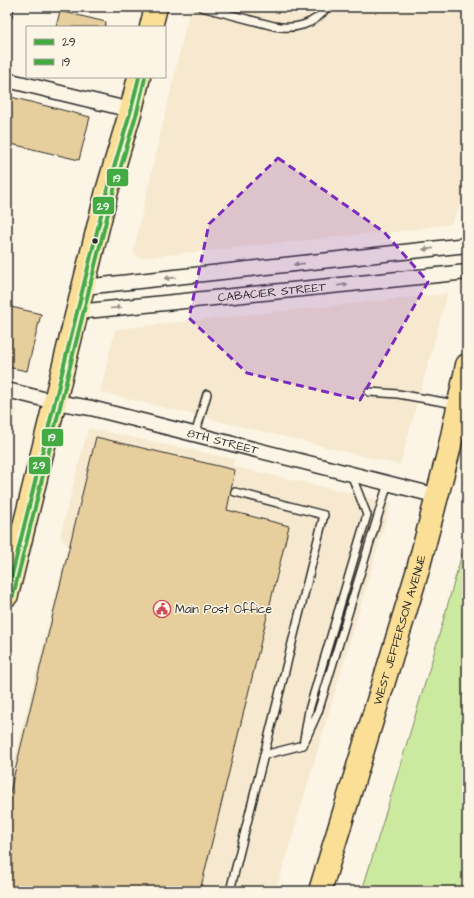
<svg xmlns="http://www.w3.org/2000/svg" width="474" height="898" viewBox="0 0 474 898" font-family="'Architects Daughter',sans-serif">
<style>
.built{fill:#f6e9cf}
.green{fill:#cce9a0;stroke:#7c8a66}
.building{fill:#e7ce9d;stroke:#2b2b2b}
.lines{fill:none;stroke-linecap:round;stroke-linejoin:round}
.lane-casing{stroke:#2b2b2b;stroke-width:10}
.street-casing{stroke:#2b2b2b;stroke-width:17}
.primary-casing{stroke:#2b2b2b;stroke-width:25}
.lane{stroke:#fcf5e5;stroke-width:7}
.street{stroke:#fcf5e5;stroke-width:14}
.primary{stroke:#fbdf96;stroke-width:22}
.bus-1-casing{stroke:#fcf5e5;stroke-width:7}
.bus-2-casing{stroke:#fcf5e5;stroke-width:7}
.bus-1{stroke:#44aa42;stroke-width:4}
.bus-2{stroke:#44aa42;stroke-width:4}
.oneway{fill:#949088}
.marked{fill:#7b2cbf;fill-opacity:0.2;stroke:#7b2cbf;stroke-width:3;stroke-dasharray:8 5;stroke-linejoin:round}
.bus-dot{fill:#2b2b2b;stroke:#fcf5e5;stroke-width:1.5}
.labels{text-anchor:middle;stroke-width:3;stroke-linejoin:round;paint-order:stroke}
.street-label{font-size:12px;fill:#2b2b2b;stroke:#fcf5e5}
.poi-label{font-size:12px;fill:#2b2b2b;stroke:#fcf5e5;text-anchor:start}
.line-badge{stroke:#fcf5e5;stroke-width:1.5}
.badge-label{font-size:11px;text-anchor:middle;font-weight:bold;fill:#fff}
</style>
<rect width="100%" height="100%" fill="#fcf5e5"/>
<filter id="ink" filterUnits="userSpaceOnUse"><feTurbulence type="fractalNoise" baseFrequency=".025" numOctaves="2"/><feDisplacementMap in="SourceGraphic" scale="8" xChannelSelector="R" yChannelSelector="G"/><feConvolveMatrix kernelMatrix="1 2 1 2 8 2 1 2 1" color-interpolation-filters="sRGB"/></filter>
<g filter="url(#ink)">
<g class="built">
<path d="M190,7H467V175L462,201L451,224L382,234V232L139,258L133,252Z"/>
<path d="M448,292L400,465L100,392L115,329L443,294Z"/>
<path d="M7,406L17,409L7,450Z"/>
<path d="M88,428L234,459L233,466L391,503L276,891H7V789L68,546L60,537Z"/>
</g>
<path class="green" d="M467,536V891H362L432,660Z"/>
<g class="building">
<path d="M60,11L106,22L105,27H56Z"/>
<path d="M7,96L90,117L79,160L7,143Z"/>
<path d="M7,306L41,314L27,371L7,367Z"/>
<path d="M96,437L235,470L227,510L289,526L200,891H7V804Z"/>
</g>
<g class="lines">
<defs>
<g id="lane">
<path d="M201,7L274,26C294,30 315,25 327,7"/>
<path d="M7,18L10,7"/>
<path d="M369,392L398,394L455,404"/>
<path d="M195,435L207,394"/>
<path d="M351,474L367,515L309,710L303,745L318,712L388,483"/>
<path d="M264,755L303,745"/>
<path d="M230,891L324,515L235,492"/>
</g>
<g id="street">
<path d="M7,80L131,110"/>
<path d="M84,287L467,245"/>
<path id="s1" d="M77,312L467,272"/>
<path id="s2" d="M7,390L55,402L91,408L438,496"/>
</g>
<g id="primary">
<path d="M151,27L156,7"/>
<path d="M7,595L107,191L131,110L139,77"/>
<path id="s3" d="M320,891L417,573L449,450L467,365"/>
</g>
</defs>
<use href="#lane" class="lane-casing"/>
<use href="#street" class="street-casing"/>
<use href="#primary" class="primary-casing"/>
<use href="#lane" class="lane"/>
<use href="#street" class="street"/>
<use href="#primary" class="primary"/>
<defs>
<path id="bus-1" d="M7,595L107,191L131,110L139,77"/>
<path id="bus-2" d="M13,596L113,193L137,112L145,78"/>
</defs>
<use href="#bus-1" class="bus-1-casing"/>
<use href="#bus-2" class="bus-2-casing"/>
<use href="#bus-1" class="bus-1"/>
<use href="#bus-2" class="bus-2"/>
</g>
<defs><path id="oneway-solid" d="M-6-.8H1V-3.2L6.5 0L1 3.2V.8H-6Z"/></defs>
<g class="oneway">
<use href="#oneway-solid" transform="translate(428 249) rotate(174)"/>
<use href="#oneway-solid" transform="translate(299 264) rotate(174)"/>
<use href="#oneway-solid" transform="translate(170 278) rotate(174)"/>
<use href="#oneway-solid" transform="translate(343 285) rotate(-6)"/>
<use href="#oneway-solid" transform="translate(116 308) rotate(-5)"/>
</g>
</g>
<path class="marked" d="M278,158L384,232L428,282L360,400L247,373L189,318L209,224Z"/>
<defs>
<symbol id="civic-ring" viewBox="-11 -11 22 22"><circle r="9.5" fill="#fcf5e5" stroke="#d1495b" stroke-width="1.5"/><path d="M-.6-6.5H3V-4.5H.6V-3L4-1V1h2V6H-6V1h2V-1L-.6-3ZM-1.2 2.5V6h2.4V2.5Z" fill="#d1495b"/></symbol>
</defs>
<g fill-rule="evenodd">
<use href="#civic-ring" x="152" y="599" width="20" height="20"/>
</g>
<circle class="bus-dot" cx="95" cy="241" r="3.5"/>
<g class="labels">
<g class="street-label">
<text dy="4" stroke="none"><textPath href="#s1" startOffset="196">CABACIER STREET</textPath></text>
<text dy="4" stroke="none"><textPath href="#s2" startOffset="222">8TH STREET</textPath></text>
<text dy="4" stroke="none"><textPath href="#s3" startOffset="273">WEST JEFFERSON AVENUE</textPath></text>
</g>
<g class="poi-label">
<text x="175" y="613">Main Post Office</text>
</g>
</g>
<g class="line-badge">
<rect x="106" y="168" width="23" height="19" rx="4" fill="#44aa42"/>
<rect x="92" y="196" width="23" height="19" rx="4" fill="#44aa42"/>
<rect x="41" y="428" width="23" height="19" rx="4" fill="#44aa42"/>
<rect x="28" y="456" width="23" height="19" rx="4" fill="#44aa42"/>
</g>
<g class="badge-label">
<text x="117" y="182">19</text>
<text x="103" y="210">29</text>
<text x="52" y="441">19</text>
<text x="39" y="469">29</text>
</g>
<rect width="474" height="898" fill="none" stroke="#fcf5e5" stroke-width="24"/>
<rect x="12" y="12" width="450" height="874" fill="none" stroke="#2b2b2b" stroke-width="1.5" filter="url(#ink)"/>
<rect x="26" y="26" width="140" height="52" fill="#fcf5e5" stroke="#a8a49b"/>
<rect x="34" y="39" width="20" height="6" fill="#44aa42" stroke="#a8a49b"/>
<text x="62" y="46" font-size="12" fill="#2b2b2b">29</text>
<rect x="34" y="59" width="20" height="6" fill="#44aa42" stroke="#a8a49b"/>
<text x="62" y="66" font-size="12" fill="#2b2b2b">19</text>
</svg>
